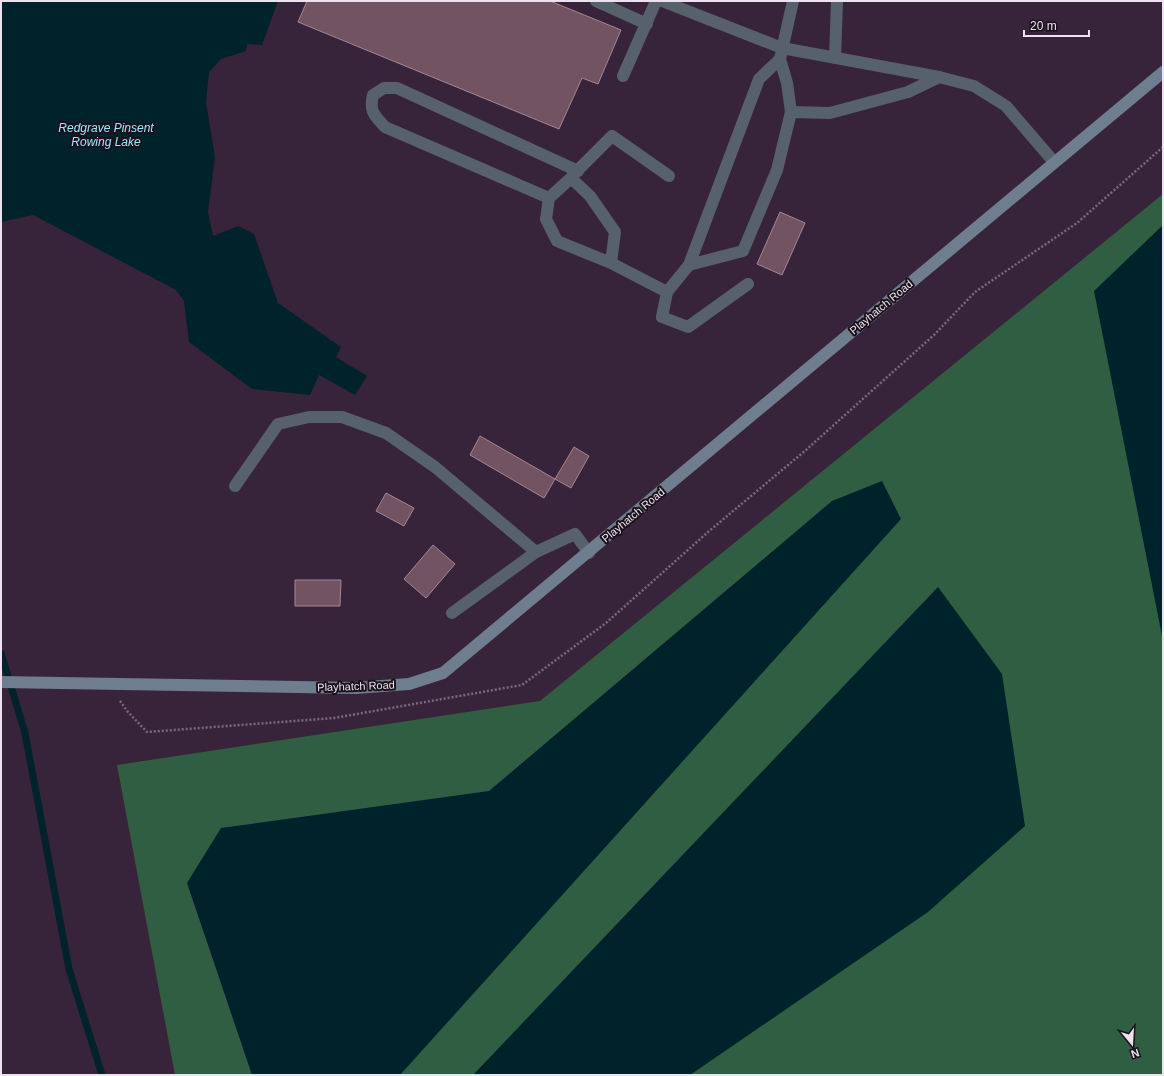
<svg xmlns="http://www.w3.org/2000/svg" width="1164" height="1076" viewBox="0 0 1164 1076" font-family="Arial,sans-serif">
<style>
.green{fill:#305e43}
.water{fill:#00222b}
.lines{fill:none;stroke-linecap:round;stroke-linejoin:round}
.stream{stroke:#00222b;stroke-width:7}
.building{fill:#725362;stroke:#a68595}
.path{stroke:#7b697c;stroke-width:2.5;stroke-dasharray:2 2;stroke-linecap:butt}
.lane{stroke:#57616b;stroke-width:12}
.secondary{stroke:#6e7e8e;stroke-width:12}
.labels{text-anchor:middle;stroke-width:4;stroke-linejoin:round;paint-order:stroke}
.street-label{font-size:11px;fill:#efe2f0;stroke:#1a111b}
.water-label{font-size:12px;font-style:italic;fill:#9be9fe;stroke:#1a111b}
</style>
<rect width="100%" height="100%" fill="#38243a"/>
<path class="green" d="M1163,194V1075H175L117,765L540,701Z"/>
<g class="water">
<path d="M1,1H278L262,45L247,44L246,51L221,59L209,72L206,102L215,157L208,212L213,236L238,226L254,234L278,303L341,347L336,357L367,376L355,395L319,375L310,395L252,389L189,342L184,301L176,290L33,215L1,222Z"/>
<path d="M1163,225V641L1094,291Z"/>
<path d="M882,481L901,519L400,1075H252L187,883L221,828L489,791L832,501Z"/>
<path d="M938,587L1002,674L1025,826L928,912L690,1075H473Z"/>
</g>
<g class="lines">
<path class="stream" d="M1,653L25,733L69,969L102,1075"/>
</g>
<g class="building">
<path d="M307,1H550L621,30L598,84L582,78L559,129L298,22Z"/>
<path d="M780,212L805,223L782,275L757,264Z"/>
<path d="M480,436L555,479L544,498L470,455Z"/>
<path d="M574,447L589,456L571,488L555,479Z"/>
<path d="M386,493L414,508L404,526L376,511Z"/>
<path d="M433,545L455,564L426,598L404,579Z"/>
<path d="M295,580H341L340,606H295Z"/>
</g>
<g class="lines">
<path class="path" d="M120,701L128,712L147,732L334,718L522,685L606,623L708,532L806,450L934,335L975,292L1077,223L1163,147"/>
<g class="lane">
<path d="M596,1L647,24"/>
<path d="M662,1L782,48L939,77L974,86L1006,106L1054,162"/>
<path d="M835,58L837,1"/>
<path d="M623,76L656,1"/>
<path d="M791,112L787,83L780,59L793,1"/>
<path d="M573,175L612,136L669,176"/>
<path d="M549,198L385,127C374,115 369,111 373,95L384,88H397L578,171"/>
<path d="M611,263L615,232L590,196L571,178L549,198L546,219L557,241L611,263L667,292L662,317L688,327L748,284"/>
<path d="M689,265L743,251L777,170L791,112L830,113L908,92L939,77"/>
<path d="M667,292L689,265L759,79L780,59"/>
<path d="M235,486L278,424L309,417H342L386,433L435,467L536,552"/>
<path d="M452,613L536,552L575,534L589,553"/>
</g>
<path class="secondary" d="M1,682L355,688L409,684L443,673L1163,72"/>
</g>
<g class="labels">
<g class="street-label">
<text transform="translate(881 307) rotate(-40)" y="4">Playhatch Road</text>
<text transform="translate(633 515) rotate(-40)" y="4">Playhatch Road</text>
<text transform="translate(356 686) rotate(-2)" y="4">Playhatch Road</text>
</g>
<g class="water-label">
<text x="106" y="132">Redgrave Pinsent<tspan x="106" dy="14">Rowing Lake</tspan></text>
</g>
</g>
<rect width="1164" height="1076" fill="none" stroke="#efe2f0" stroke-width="4"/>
<g transform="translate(1132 1044) rotate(162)" stroke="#1a111b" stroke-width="3" paint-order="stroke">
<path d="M0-3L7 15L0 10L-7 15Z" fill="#efe2f0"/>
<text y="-6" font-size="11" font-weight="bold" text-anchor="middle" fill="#efe2f0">N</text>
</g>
<path d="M1024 30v6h65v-6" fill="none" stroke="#efe2f0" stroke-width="2"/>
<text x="1030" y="30" font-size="12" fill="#efe2f0" stroke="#1a111b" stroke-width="3" paint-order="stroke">20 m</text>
</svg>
